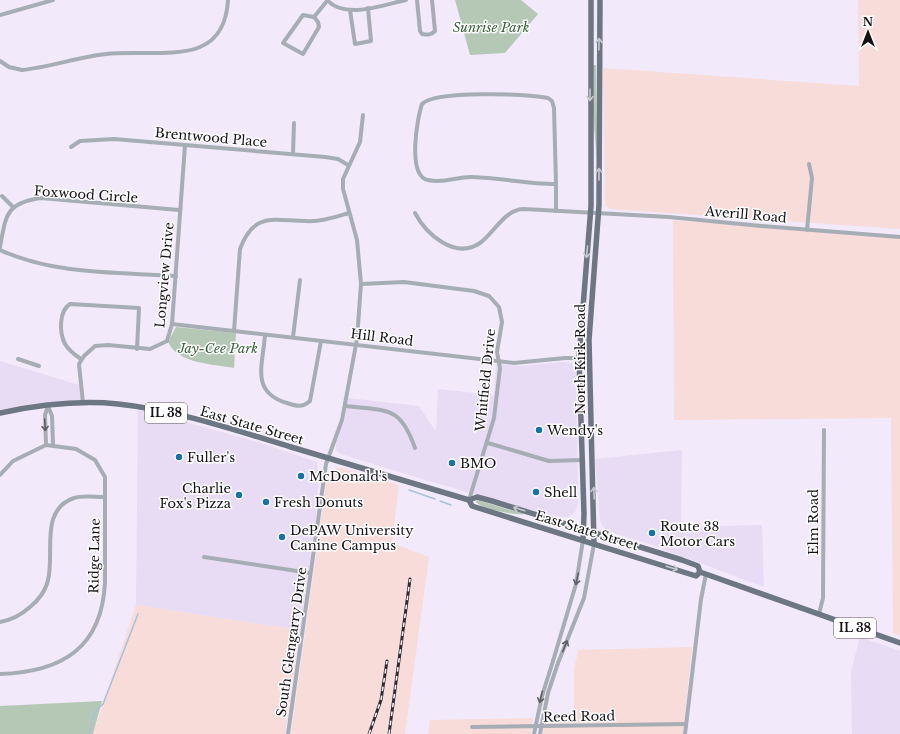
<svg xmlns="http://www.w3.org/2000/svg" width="900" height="734" viewBox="0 0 900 734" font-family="'Libre Baskerville',serif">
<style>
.built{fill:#e8dbf4}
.industrial{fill:#f7dcda}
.green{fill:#b5c8b5}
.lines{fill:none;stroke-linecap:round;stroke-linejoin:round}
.stream{stroke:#a7c1d9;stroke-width:1.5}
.minor{stroke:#a7adb4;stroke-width:4}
.major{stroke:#6d7784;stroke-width:5.5}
.rail-casing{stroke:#2f2b33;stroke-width:3}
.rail{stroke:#fff;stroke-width:1.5;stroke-dasharray:4.5;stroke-linecap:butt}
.minor-bridge{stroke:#a7adb4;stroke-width:4}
.oneway{stroke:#c5c9ce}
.oneway2{stroke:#5e5f66}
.poi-dot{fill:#1973a2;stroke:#fff;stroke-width:1.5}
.labels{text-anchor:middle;stroke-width:3;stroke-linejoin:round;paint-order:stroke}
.shield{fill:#fff;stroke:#5a585d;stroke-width:1}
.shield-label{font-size:12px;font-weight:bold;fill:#141117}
.park-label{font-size:13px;font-style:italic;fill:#3b613c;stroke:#fff}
.street-label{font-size:13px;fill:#141117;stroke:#fff}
.poi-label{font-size:13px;fill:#141117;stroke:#fff;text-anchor:start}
</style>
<rect width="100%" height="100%" fill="#f2e9fb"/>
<g class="built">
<path d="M0,361L79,385L81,401L0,411Z"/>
<path d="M563,362L571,363L576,370L578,504L575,512L568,517H559L523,508L422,479L341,454L336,450V443L344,422L348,398L419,406L436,432L438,389L494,395L496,364L522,366Z"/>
<path d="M138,409L261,443L317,462L319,476L316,517L300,630L136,605Z"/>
<path d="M682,450L681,527L762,525L764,587L652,545L608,531L603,527L600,520L595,459Z"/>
<path d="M860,637L900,651V734H852L851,672Z"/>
</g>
<g class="industrial">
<path d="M858,0H900V229L610,209L605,205L603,68L859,86Z"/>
<path d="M673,220L900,238V635L893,633L891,418L674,420Z"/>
<path d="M339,467L399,485L392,543L429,557L405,734H291L327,477L331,470Z"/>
<path d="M136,605L300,630L285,734H93Z"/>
<path d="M692,647L683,734H543L546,718L574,717V670L578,650Z"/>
<path d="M533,718L531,734H428L430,720Z"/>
</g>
<g class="green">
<path d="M455,0H521L538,14L505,53L470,55Z"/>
<path d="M593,65H596L597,161L593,114Z"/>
<path d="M176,327L236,333L234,368C213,364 178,364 168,342Z"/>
<path d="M477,500L525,514C515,515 483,510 476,502Z"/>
<path d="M102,701L93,734H0V706Z"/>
</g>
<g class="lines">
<g class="stream">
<path d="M409,490L435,499"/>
<path d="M440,501L451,505"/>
<path d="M89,734L95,712L103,704L138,614"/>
</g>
<g class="minor">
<path d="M327,0C345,20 383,5 406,0"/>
<path d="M417,0L420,31L422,34C428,35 431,35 435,31L432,0"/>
<path d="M350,10L355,44L371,41L368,8"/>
<path d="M0,15L53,0"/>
<path d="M303,15L314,17L318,22L319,27L303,54L283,43Z"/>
<path d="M314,17L327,1"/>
<path d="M0,61L9,67L22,70C51,67 78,57 106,54C133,51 177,57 200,47C220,39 227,19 228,0"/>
<path d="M71,147L80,141L114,139L325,157L338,159L348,165"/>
<path d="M293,154L294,123"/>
<path d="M556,184L554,108L552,101L548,98C526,94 436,90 422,104C417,119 407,176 428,180C444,184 458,176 473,177C501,178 528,184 556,184V211"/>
<path d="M2,196L13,207"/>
<path d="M415,213C426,234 455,260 480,243C494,233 505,209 524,209L669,217L761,226L900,237"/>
<path d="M807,230L812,178L809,164"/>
<path d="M0,247C6,216 5,203 41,198L179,210"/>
<path d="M0,250C55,275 116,272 176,276"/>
<path d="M361,284L404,282L474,291L489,296L499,307L502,322L497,352L500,368L494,418L469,500"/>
<path d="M172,324L514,363L565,358H589"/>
<path d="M234,331L240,249C254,211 274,221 306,221C321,222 335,217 349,213"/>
<path d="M265,335C263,365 250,392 287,403C296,406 302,408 310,401L321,341"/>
<path d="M293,337L300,280"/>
<path d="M18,359L39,366"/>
<path d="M81,359C75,355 69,351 65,344C59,332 59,311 70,304L139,308L137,349"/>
<path d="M83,403L79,364L84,356L95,346L108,345L150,349L167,341L172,324L185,145"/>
<path d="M48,406L52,416L53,445"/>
<path d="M346,406C387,411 400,405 415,448"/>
<path d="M488,443L549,461L582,460"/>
<path d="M46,445L45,415L48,406"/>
<path d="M0,475L13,461L46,445L76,449L95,460L105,477V582C102,648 62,672 0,674"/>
<path d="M204,557L310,573"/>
<path d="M819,614L823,598L824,430"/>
<path d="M0,622C12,620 21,615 30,607C38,601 46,590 48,580C55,553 39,510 74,498C82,495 95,497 104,497"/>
<path d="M553,661L576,584L583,540"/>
<path d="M558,663L584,598L594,544"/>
<path d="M472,727L686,724"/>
<path d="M288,734L326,464L342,420L357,339L361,284L357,240L343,189V179L360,142L363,115"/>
<path d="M685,734L701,599L706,574"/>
</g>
<g class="major">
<path d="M0,413C38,405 79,400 118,404C176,410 235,430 291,447C350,465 410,482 469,500L477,497L492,501L682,560L698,566L700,572"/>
<path d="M469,500L472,506L696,576L700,572"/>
<path d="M583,540L584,514L579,358L591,206V0"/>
<path d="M594,544L589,340L599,205L600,0"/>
<path d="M700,572L900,643"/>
</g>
<defs>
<g id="rail">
<path d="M369,734L381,700L387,661"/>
<path d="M389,734L410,579"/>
</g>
</defs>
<use href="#rail" class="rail-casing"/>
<use href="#rail" class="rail"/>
<g class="minor-bridge">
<path d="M534,734L542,696L553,661"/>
<path d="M540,734L548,693L558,663"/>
</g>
</g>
<defs><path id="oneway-shaft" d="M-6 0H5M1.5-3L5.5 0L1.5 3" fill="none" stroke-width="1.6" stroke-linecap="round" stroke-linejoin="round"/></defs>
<g class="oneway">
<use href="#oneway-shaft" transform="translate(599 44) rotate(-89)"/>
<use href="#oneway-shaft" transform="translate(590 95) rotate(90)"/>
<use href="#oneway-shaft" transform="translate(599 174) rotate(-90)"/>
<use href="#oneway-shaft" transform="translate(587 252) rotate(95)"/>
<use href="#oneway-shaft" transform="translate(594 493) rotate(-92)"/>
<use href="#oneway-shaft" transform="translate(519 509) rotate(-163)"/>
<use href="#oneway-shaft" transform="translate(672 568) rotate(17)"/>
</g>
<g class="oneway2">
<use href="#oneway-shaft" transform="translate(45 425) rotate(87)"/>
<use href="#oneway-shaft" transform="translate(577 579) rotate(102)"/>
<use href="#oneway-shaft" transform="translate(565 646) rotate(-68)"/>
<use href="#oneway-shaft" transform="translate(541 697) rotate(104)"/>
</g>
<g class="poi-dot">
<circle cx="539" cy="430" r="4"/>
<circle cx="179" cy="457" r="4"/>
<circle cx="452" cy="463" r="4"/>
<circle cx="301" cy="476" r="4"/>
<circle cx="536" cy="492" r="4"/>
<circle cx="239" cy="495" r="4"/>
<circle cx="266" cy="502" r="4"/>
<circle cx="652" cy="533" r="4"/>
<circle cx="282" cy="537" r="4"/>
</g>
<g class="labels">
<g class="shield">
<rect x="145" y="403" width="42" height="20" rx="3"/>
<rect x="834" y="618" width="42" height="20" rx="3"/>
</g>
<g class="shield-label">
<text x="166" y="417">IL 38</text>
<text x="855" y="632">IL 38</text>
</g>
<g class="park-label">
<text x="491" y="32">Sunrise Park</text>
<text x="218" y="353">Jay-Cee Park</text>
</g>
<g class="street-label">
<text transform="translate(211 137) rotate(5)" y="5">Brentwood Place</text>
<text transform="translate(86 194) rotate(4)" y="5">Foxwood Circle</text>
<text transform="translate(746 214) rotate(5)" y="5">Averill Road</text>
<text transform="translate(164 275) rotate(-85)" y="5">Longview Drive</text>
<text transform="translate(382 337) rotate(7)" y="5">Hill Road</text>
<text transform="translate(580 359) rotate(-90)" y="5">North Kirk Road</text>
<text transform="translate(485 380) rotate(-84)" y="5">Whitfield Drive</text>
<text transform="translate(252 425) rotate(16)" y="5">East State Street</text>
<text transform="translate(813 522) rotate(-90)" y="5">Elm Road</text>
<text transform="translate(587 530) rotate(17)" y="5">East State Street</text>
<text transform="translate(94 556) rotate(-89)" y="5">Ridge Lane</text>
<text transform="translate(291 642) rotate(-82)" y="5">South Glengarry Drive</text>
<text transform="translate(579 716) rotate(-1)" y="5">Reed Road</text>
</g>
<g class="poi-label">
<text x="547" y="435">Wendy's</text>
<text x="187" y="462">Fuller's</text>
<text x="460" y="468">BMO</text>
<text x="309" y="481">McDonald's</text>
<text x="231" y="493" text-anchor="end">Charlie<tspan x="231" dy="15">Fox's Pizza</tspan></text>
<text x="544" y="497">Shell</text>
<text x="274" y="507">Fresh Donuts</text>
<text x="660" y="531">Route 38<tspan x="660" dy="15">Motor Cars</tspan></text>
<text x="290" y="535">DePAW University<tspan x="290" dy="15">Canine Campus</tspan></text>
</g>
</g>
<g transform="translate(868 32)" stroke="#ffffff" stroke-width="3" paint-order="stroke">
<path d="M0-3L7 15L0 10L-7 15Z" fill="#141117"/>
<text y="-6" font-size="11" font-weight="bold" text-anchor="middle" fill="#141117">N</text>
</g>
</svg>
